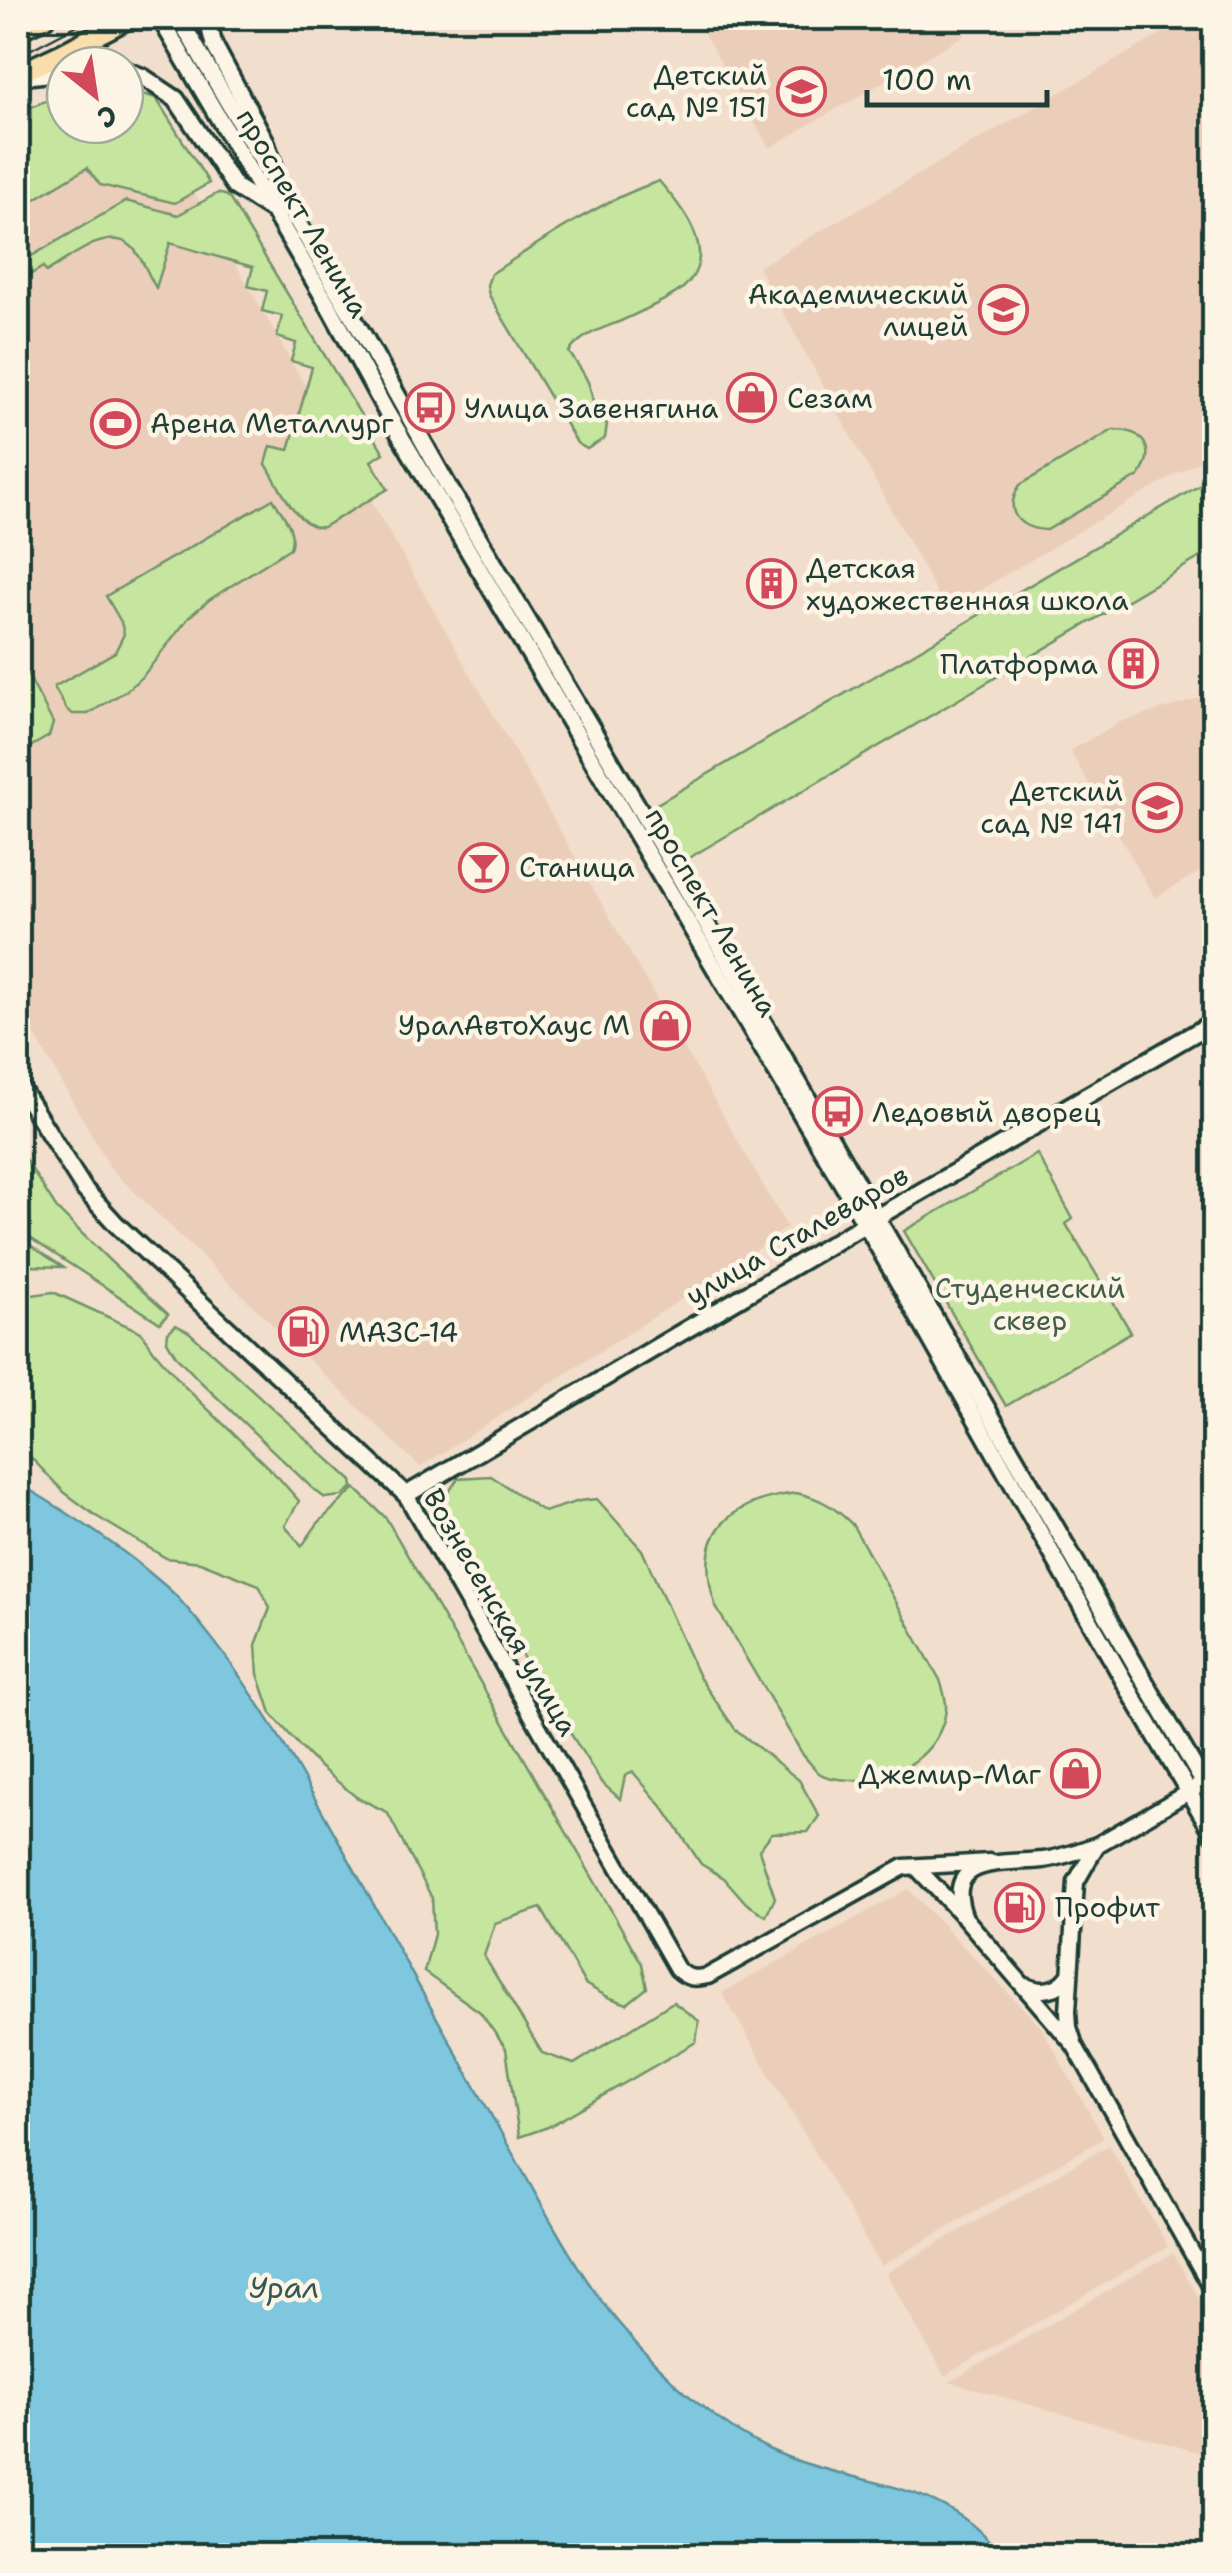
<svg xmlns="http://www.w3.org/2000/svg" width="1232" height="2573" viewBox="0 0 1232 2573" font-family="'Shantell Sans',sans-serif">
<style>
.built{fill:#ebceba}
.green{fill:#c6e69f;stroke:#72926a;stroke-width:2.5}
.water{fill:#7ec7de;stroke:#58909a;stroke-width:2.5}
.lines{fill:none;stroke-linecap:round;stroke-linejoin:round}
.tertiary-casing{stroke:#1f3d34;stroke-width:21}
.secondary-casing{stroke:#1f3d34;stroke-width:22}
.primary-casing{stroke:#1f3d34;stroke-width:25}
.tertiary{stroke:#fcf5e5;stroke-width:14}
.secondary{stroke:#fcf5e5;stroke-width:15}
.primary{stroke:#f9deab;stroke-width:18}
.tram{stroke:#1f3d34;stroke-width:2.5}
.labels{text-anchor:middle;stroke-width:9;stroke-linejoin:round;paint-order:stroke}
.poi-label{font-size:28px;fill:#1f3d34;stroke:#fcf5e5;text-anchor:start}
.street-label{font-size:28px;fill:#1f3d34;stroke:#fcf5e5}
.park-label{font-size:28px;fill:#405f49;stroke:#fcf5e5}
.water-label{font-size:30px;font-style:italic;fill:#325956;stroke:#fcf5e5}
</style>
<rect width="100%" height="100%" fill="#f2decc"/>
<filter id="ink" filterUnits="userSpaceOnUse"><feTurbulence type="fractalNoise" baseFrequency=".01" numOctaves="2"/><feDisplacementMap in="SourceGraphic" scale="20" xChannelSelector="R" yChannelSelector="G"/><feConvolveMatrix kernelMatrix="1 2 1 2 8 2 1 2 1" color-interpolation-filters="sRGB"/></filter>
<g filter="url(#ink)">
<g class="built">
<path d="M712,18H955L965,35L769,148L699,25Z"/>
<path d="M1189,18H1214V452L946,610L758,267Z"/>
<path d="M141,99L787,1227L744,1259L420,1467L111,1169L18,1006V177L125,125Z"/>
<path d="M1214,694V863L1155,898L1070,751L1120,722Z"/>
<path d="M908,1889L1041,2027L1104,2138L881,2266L722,1993Z"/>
<path d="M1109,2145L1168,2247L944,2376L886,2273Z"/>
<path d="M1173,2253L1214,2325V2451L1208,2455L949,2382Z"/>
</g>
<g class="green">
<path d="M125,89L156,98L209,183L175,203L100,185L87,168L18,209V112L65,93V125H125Z"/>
<path d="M659,181C683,209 721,254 683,288C672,298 636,314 621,321C601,329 582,334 569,352C576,363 587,375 590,388C594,403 593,415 607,424L605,438L587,449L577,443L489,295L487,285L491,274C545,239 598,202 659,181Z"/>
<path d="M218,193L228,196L384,453L371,461L388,489L323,527C298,531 278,483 266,464L271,446L289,450L312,367L291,361L296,343L277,337L282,316L262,311L267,291L248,286L253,267L170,243L156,288C148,275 142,256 131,246C108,225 67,260 46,272L43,267L18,282V264L126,201L178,215Z"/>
<path d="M1113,430C1144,429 1157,450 1139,476L1047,530C1018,529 1003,511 1020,485Z"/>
<path d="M1214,477V549L694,855L684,860L677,858L654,818L652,812L657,804Z"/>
<path d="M273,499C282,514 297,530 290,548L209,600L190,616L143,676L127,690L88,714H73L67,710L54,687L115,652L124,634L121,622L106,596Z"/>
<path d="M18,656L53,723L49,736L18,754Z"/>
<path d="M18,1148L57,1209L111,1262L168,1314L160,1323L18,1230Z"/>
<path d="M1037,1154L1073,1219L1066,1224L1131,1332L1006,1406L904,1231Z"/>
<path d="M18,1237L63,1267L34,1266L18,1269Z"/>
<path d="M53,1292L141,1332L154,1351L186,1388L278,1477L299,1501L285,1526L302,1546L318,1523L355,1488L386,1518L642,1964L647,1988L627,2004L608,1997L585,1984L541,1908L495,1923L484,1956L542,2053L574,2064L673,2002L699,2021L696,2042L548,2127L519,2137L506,2049L480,2012L424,1972L434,1934L432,1898L387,1812L356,1797L320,1767L302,1749L271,1713L258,1674L256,1645L270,1608L259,1585L200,1562L166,1558L96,1516L64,1492L18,1444V1297Z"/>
<path d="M176,1325L189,1332L352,1481L353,1487L342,1496L325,1498L312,1488L201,1382L176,1356L167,1341L168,1332Z"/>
<path d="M491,1476L544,1512L579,1501L597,1499L642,1550L699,1677L735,1729L799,1780L819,1816L808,1832L772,1833L759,1850L775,1898L766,1916L746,1903L724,1878L701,1864L665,1810L633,1772L625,1776L620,1799L601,1782L447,1536L445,1498L458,1478Z"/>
<path d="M796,1493C821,1498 834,1507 852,1524L940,1680C943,1689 947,1700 946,1710C940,1753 897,1781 856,1780C845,1780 828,1779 819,1773C813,1768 808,1760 803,1755L716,1607C692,1535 725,1502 796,1493Z"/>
</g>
<path class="water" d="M18,1483C64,1510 108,1538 149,1572C158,1580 169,1588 177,1597C252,1679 305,1780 358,1876C409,1969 461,2062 513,2154C545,2210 576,2271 617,2321C662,2376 720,2431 787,2457C866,2488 945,2480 1001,2555H18Z"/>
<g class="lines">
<defs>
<g id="tertiary">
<path d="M406,1495L677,1969C688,1979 694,1979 708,1976L904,1867L990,1862"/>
<path d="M1097,1845L1204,1783"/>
<path d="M916,1867L960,1913"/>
<path d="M1026,1986C1042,1993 1058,1991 1069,1976"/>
<path d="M1075,2046L965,1918C941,1855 1003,1864 1043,1860C1061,1858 1080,1850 1097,1845L1076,1882L1068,2011L1069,2027L1075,2046L1214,2292"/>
</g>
<g id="secondary">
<path d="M160,18L331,310L387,413L849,1195L1136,1702L1214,1835"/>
<path d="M179,18L365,338L448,486L676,871L1214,1801"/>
<path d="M211,18L210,29L214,45L265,140L274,166"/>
<path d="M125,70L143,77L176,99L235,187L270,209"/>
<path d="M18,77L65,72"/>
<path d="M18,1084L84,1189L117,1225L406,1495L848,1234L1214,1022"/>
</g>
<g id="primary">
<path d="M18,30L44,18"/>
<path d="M18,74L63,53L129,18"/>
</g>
</defs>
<use href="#tertiary" class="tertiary-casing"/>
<use href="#secondary" class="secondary-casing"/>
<use href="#primary" class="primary-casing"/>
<use href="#tertiary" class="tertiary"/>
<use href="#secondary" class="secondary"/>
<use href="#primary" class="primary"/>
<path class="tram" d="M18,56L91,18"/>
</g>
</g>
<defs>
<symbol id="school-ring" viewBox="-11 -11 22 22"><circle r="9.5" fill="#fcf5e5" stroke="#d1495b" stroke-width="1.5"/><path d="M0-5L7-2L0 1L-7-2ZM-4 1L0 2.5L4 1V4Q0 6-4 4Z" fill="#d1495b"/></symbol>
<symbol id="shop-ring" viewBox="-11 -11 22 22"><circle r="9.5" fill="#fcf5e5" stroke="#d1495b" stroke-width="1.5"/><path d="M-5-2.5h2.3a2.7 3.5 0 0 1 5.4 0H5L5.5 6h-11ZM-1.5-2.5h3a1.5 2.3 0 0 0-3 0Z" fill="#d1495b"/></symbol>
<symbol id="bus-ring" viewBox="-11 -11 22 22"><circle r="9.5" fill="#fcf5e5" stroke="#d1495b" stroke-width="1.5"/><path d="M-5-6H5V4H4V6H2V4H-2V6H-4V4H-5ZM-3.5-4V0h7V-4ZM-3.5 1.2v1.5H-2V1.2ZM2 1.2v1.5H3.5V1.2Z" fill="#d1495b"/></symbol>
<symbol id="stadium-ring" viewBox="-11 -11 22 22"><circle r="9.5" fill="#fcf5e5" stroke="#d1495b" stroke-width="1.5"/><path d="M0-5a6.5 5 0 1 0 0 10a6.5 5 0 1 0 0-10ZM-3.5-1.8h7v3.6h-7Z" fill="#d1495b"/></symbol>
<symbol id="building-ring" viewBox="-11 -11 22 22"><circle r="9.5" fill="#fcf5e5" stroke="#d1495b" stroke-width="1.5"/><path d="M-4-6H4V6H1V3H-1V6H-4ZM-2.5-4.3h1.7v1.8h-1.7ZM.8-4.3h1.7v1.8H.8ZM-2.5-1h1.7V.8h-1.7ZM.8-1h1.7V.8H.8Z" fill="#d1495b"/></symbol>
<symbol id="bar-ring" viewBox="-11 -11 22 22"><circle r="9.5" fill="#fcf5e5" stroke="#d1495b" stroke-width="1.5"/><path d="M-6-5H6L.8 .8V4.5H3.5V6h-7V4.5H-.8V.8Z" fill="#d1495b"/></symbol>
<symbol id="fuel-ring" viewBox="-11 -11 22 22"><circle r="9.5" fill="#fcf5e5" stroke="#d1495b" stroke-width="1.5"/><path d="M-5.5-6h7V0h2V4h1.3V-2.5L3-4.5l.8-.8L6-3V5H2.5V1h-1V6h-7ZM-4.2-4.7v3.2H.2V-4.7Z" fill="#d1495b"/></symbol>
</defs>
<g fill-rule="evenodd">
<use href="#school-ring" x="774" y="64" width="55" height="55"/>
<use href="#school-ring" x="976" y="282" width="55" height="55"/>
<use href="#shop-ring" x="724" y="370" width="55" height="55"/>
<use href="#bus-ring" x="402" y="380" width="55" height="55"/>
<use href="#stadium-ring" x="88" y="396" width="55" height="55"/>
<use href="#building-ring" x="744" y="556" width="55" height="55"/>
<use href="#building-ring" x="1106" y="636" width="55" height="55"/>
<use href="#school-ring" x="1130" y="780" width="55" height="55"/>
<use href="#bar-ring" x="456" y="840" width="55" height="55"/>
<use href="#shop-ring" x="638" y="998" width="55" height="55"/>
<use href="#bus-ring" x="810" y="1084" width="55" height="55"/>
<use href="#fuel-ring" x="276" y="1304" width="55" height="55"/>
<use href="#shop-ring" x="1048" y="1746" width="55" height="55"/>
<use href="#fuel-ring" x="992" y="1880" width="55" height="55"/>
</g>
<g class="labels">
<g class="poi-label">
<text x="767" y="85" text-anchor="end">Детский<tspan x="767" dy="32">сад № 151</tspan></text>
<text x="968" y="304" text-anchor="end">Академический<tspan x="968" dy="32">лицей</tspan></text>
<text x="787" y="408">Сезам</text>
<text x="464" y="418">Улица Завенягина</text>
<text x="150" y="433">Арена Металлург</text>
<text x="806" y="578">Детская<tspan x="806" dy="32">художественная школа</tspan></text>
<text x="1098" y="674" text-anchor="end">Платформа</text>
<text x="1123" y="801" text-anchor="end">Детский<tspan x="1123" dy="32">сад № 141</tspan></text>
<text x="519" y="877">Станица</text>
<text x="630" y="1035" text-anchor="end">УралАвтоХаус М</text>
<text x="872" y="1122">Ледовый дворец</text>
<text x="339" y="1342">МАЗС-14</text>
<text x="1041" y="1784" text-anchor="end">Джемир-Маг</text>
<text x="1055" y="1917">Профит</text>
</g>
<g class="street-label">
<text transform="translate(303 213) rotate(60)" y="10">проспект Ленина</text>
<text transform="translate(712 912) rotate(60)" y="10">проспект Ленина</text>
<text transform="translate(797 1235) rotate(-30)" y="10">улица Сталеваров</text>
<text transform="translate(501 1612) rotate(60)" y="10">Вознесенская улица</text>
</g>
<g class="park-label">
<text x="1030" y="1298">Студенческий<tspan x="1030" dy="32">сквер</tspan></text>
</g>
<g class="water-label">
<text x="284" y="2298">Урал</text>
</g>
</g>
<rect width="1232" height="2573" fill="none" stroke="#fcf5e5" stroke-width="60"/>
<rect x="30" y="30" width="1172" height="2513" fill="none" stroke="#1f3d34" stroke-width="4" filter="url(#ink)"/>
<g transform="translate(95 95) rotate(150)"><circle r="48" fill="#fcf5e5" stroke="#a4ab9e" stroke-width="2.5"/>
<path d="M0-8L18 38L0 25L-18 38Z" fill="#d1495b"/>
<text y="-15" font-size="28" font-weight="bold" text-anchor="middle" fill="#1f3d34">С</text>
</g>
<path d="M867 90v15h180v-15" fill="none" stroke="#1f3d34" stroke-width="5"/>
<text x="882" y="90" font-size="30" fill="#1f3d34" stroke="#fcf5e5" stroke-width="8" paint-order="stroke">100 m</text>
</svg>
